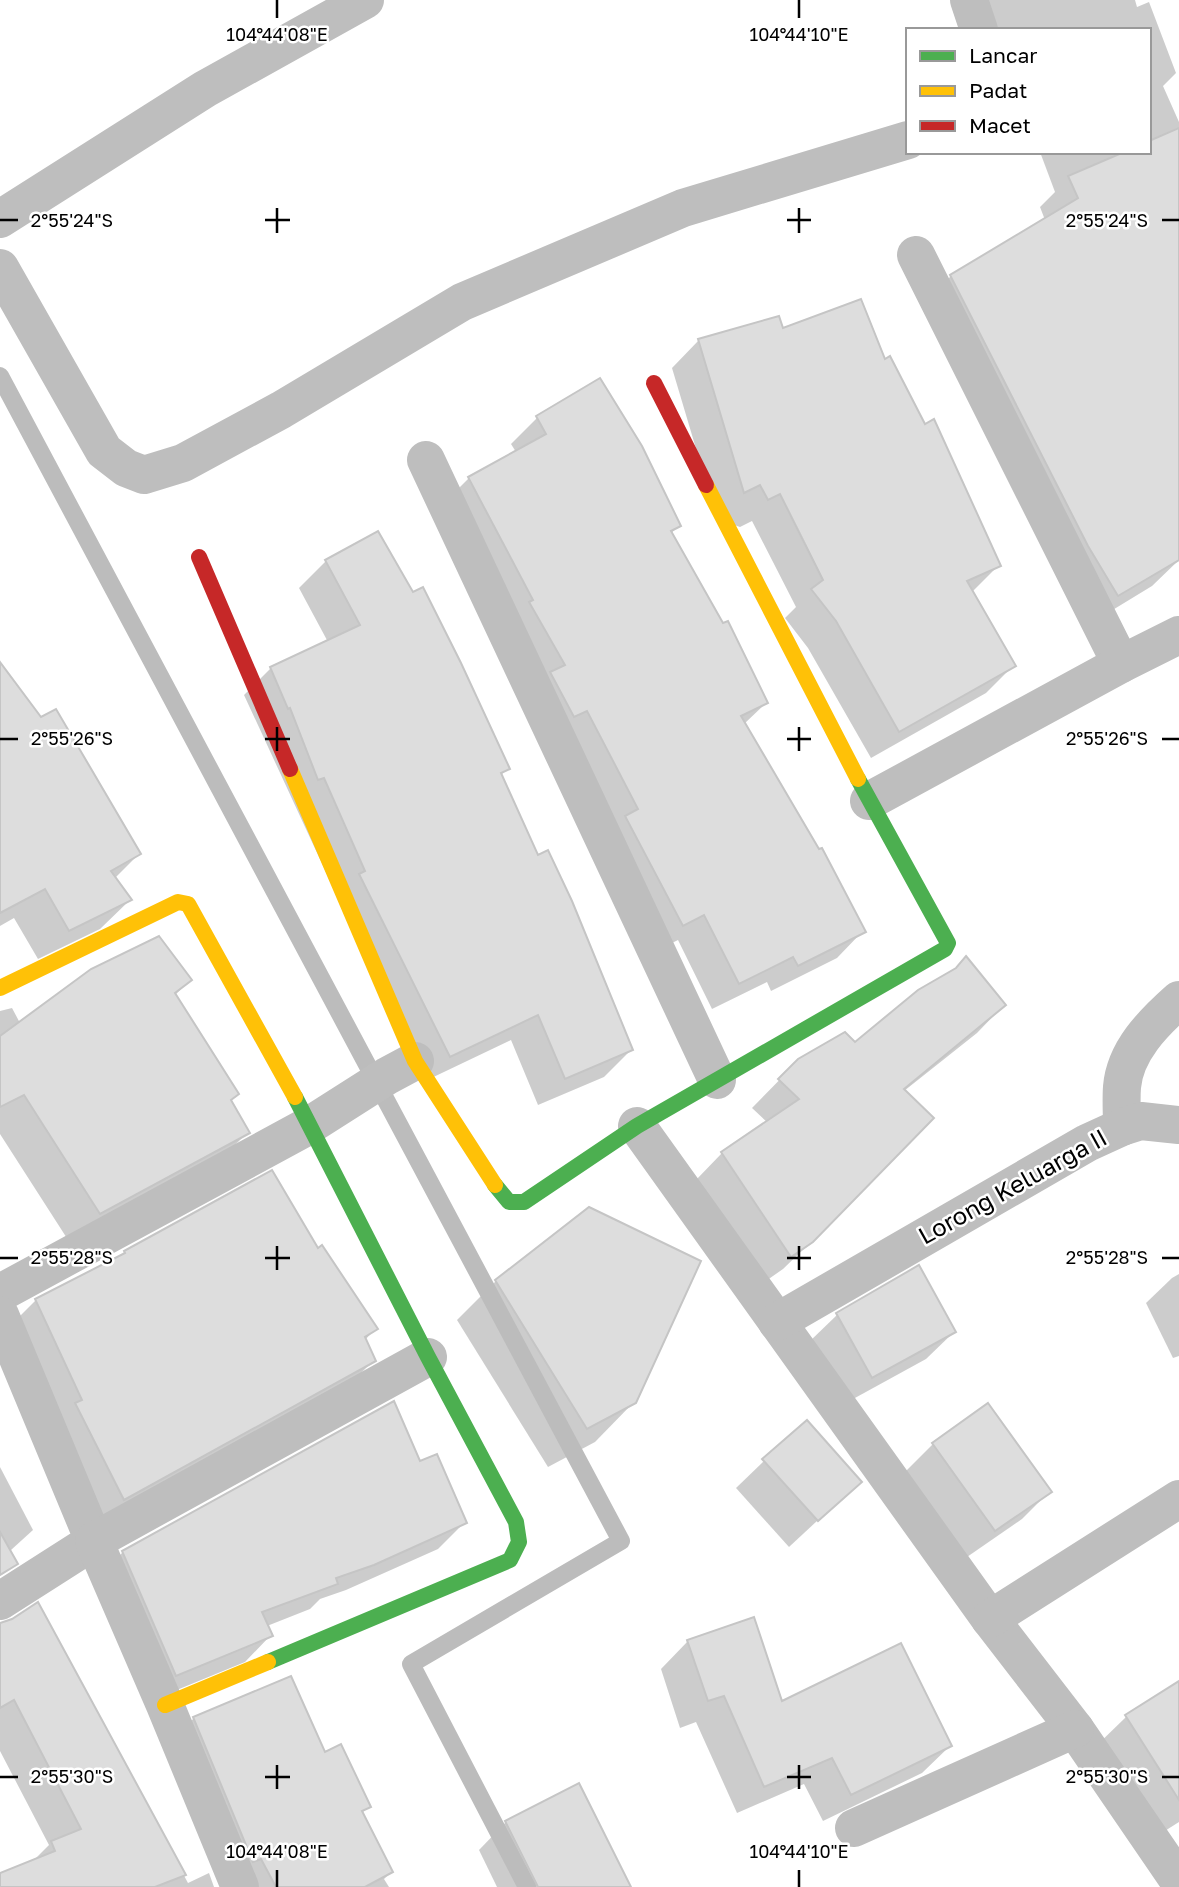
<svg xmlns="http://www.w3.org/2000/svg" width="1179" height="1887" viewBox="0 0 1179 1887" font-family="'Golos Text',sans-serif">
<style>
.shadow{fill:#0003}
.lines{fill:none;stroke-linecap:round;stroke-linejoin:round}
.stream{stroke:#bcbcbc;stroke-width:18}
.building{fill:#ddd;stroke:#c5c5c5;stroke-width:2}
.street{stroke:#bebebe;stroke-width:38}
.fast{stroke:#4caf50;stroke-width:16}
.slow{stroke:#ffc107;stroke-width:16}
.jam{stroke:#c62828;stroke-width:16}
.ticks{fill:none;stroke:#000;stroke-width:2.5}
.labels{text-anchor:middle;stroke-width:5;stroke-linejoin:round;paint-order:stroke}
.street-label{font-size:24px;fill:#000;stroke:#fff}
.ticks-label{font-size:18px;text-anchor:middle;fill:#000;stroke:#fff;stroke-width:5;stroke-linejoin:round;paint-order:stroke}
</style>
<rect width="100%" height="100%" fill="#fff"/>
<g class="shadow">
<path d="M971,0H1135L1137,7L1149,2L1176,73L1163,86L1179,122V560L1152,586L1088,625L922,305L951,276L1045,220L1040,207L1055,192L1040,152H1149V30H981Z"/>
<path d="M782,331L884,362L999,565L972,592L1014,665L986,693L871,758L808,648L785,618L796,607L752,521L740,527L717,519L672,368L699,340Z"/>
<path d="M537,418L679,526L670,534L766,703L744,724L863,931L837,958L771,991L767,982L712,1009L678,940L656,951L442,505L469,478L516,452L511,444Z"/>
<path d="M326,561L508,768L500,776L631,1050L604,1077L538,1105L511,1040L423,1082L244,695L271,668L328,642L299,588Z"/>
<path d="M0,665L139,854L114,879L130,900L100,929L38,959L14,918L0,926Z"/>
<path d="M190,980L175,995L237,1094L230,1101L248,1132L218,1162L70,1243L0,1134V1011L12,1008L20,1023Z"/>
<path d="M1004,1005L977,1033L904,1091L812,1241L783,1269L763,1283L695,1181L722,1153L768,1123L752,1108L799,1060Z"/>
<path d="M317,1251L376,1328L365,1340L374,1360L346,1388L96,1526L8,1328L36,1300L120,1257L125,1252Z"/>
<path d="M918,1268L954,1332L926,1359L844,1404L809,1342L837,1315Z"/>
<path d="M1179,1274V1356L1173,1358L1146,1303L1172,1278Z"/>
<path d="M496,1281L634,1402L595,1442L548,1467L457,1320Z"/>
<path d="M933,1444L1049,1492L1022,1519L967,1557L906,1471Z"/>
<path d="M764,1461L859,1482L789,1547L736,1488Z"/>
<path d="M419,1463L465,1522L438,1549L346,1590L320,1599L310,1609L267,1626L271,1635L245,1662L150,1701L97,1578L123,1552Z"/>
<path d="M0,1467L33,1530L0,1560Z"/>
<path d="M41,1610L188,1883L209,1873L214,1887H0V1875L32,1862L49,1845L0,1751V1632Z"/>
<path d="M688,1641L781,1704L950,1746L922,1773L823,1821L804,1784L737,1813L696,1722L680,1728L661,1669Z"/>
<path d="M1179,1684V1822L1149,1841L1091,1751L1126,1717Z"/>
<path d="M194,1718L324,1754L369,1806L361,1814L391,1872L384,1879L389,1887H226L168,1745Z"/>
<path d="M506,1822L629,1887H497L479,1850Z"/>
</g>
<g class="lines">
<path class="stream" d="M0,376L621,1541L411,1664L527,1887"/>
</g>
<g class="building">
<path d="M1179,128V560L1118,596L1088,546L950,275L1078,198L1068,176L1124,152H1149V141Z"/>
<path d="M861,299L885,359L890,356L925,424L934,419L1001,566L967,581L1016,666L899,732L836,621L811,589L823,580L780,494L768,500L760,485L744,493L698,339L779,316L783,328Z"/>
<path d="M600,378L642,446L681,526L671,531L723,623L728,621L768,703L741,716L819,849L822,848L866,932L798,966L793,957L739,984L704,915L683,926L625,816L638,809L587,711L574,717L550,672L565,665L529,602L533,600L468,477L546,434L536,416Z"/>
<path d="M378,531L413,592L423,587L461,663L510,769L501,773L538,855L548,850L572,901L633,1050L565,1079L538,1015L450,1057L359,874L365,871L324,778L318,780L290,708L288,709L270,667L360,625L325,560Z"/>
<path d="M0,662L41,717L56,709L141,854L111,871L132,900L69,931L45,889L0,913Z"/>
<path d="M159,936L192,980L175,993L239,1094L231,1100L250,1133L100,1214L24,1095L0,1107V1036L91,969Z"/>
<path d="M966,956L1006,1005L904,1089L934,1118L813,1242L791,1257L721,1152L799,1099L778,1079L798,1059L845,1032L855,1042L918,990L956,968Z"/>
<path d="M272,1170L318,1248L322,1245L378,1329L365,1337L376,1361L124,1500L75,1403L82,1400L35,1299L125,1253L124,1251Z"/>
<path d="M589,1207L701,1261L636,1403L587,1429L495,1280Z"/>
<path d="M919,1265L956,1332L872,1378L836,1313Z"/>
<path d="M394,1401L420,1461L437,1454L467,1523L374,1565L336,1578L338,1584L262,1612L273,1636L176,1676L122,1551Z"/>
<path d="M988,1403L1052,1492L995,1531L932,1443Z"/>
<path d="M807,1420L862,1482L818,1521L762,1459Z"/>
<path d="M0,1532L18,1564L0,1575Z"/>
<path d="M38,1602L186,1875L155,1887H0V1873L55,1851L51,1841L81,1829L14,1700L0,1708V1623L12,1619Z"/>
<path d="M754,1617L782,1701L901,1643L952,1746L851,1795L832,1758L764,1787L724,1696L708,1701L687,1640Z"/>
<path d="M291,1676L325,1752L341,1744L371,1807L362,1811L393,1872L365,1887H276L261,1859L253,1862L193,1717Z"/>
<path d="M1179,1681V1800L1125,1715Z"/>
<path d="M579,1783L631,1887H538L505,1821Z"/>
</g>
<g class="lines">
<g class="street">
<path d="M969,0L979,30"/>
<path d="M0,219L205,89L365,0"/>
<path d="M916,255L1121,664"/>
<path d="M0,268L104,451L126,468L144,475L183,463L281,410L462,302L683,208L908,140"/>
<path d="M426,460L717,1080"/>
<path d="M869,801L1121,664L1179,635"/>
<path d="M637,1126L990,1619L1075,1729L1179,1881"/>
<path d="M1122,1127C1122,1114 1121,1100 1122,1087C1125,1051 1153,1023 1179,1000"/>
<path d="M0,1293L310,1125L387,1076L415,1061"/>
<path d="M0,1315L94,1541L0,1601"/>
<path d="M777,1322L1087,1143L1122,1127L1141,1121L1179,1125"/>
<path d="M990,1619L1179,1499"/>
<path d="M854,1828L1075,1729"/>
<path d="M240,1887L165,1705L94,1541L428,1357"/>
</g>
<g class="fast">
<path d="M495,1185L509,1202H524L637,1126L945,949L948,943L858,779"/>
<path d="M268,1662L510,1560L519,1542L516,1522L428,1357L295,1097"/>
</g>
<g class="slow">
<path d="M706,485L858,779"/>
<path d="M290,769L415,1061L495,1185"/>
<path d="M0,988L178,902L188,904L295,1097"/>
<path d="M165,1705L268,1662"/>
</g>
<g class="jam">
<path d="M654,383L706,485"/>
<path d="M199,557L290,769"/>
</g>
</g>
<path class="ticks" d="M277,0V18M799,0V18M277,208V233M799,208V233M0,220H18M265,220H290M787,220H811M1162,220H1179M277,727V751M799,727V751M0,739H18M265,739H290M787,739H811M1162,739H1179M277,1246V1270M799,1246V1270M0,1258H18M265,1258H290M787,1258H811M1162,1258H1179M277,1765V1789M799,1765V1789M0,1777H18M265,1777H290M787,1777H811M1162,1777H1179M277,1870V1887M799,1870V1887"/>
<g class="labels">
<g class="street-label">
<text transform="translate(1013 1187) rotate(-29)" y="8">Lorong Keluarga II</text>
</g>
</g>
<g class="ticks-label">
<text x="277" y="41">104°44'08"E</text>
<text x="799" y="41">104°44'10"E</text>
<text x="72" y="227">2°55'24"S</text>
<text x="1107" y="227">2°55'24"S</text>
<text x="72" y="745">2°55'26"S</text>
<text x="1107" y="745">2°55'26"S</text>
<text x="72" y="1264">2°55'28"S</text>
<text x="1107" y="1264">2°55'28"S</text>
<text x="72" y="1783">2°55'30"S</text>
<text x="1107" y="1783">2°55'30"S</text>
<text x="277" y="1858">104°44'08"E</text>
<text x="799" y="1858">104°44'10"E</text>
</g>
<rect x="906" y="28" width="245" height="126" fill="#ffffff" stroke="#999999" stroke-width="2"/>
<rect x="920" y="51" width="35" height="10" fill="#4caf50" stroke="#999999" stroke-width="2"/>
<text x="969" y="63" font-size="21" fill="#000000">Lancar</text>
<rect x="920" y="86" width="35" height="10" fill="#ffc107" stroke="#999999" stroke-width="2"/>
<text x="969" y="98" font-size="21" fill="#000000">Padat</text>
<rect x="920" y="121" width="35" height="10" fill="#c62828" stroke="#999999" stroke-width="2"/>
<text x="969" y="133" font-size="21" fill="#000000">Macet</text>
</svg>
